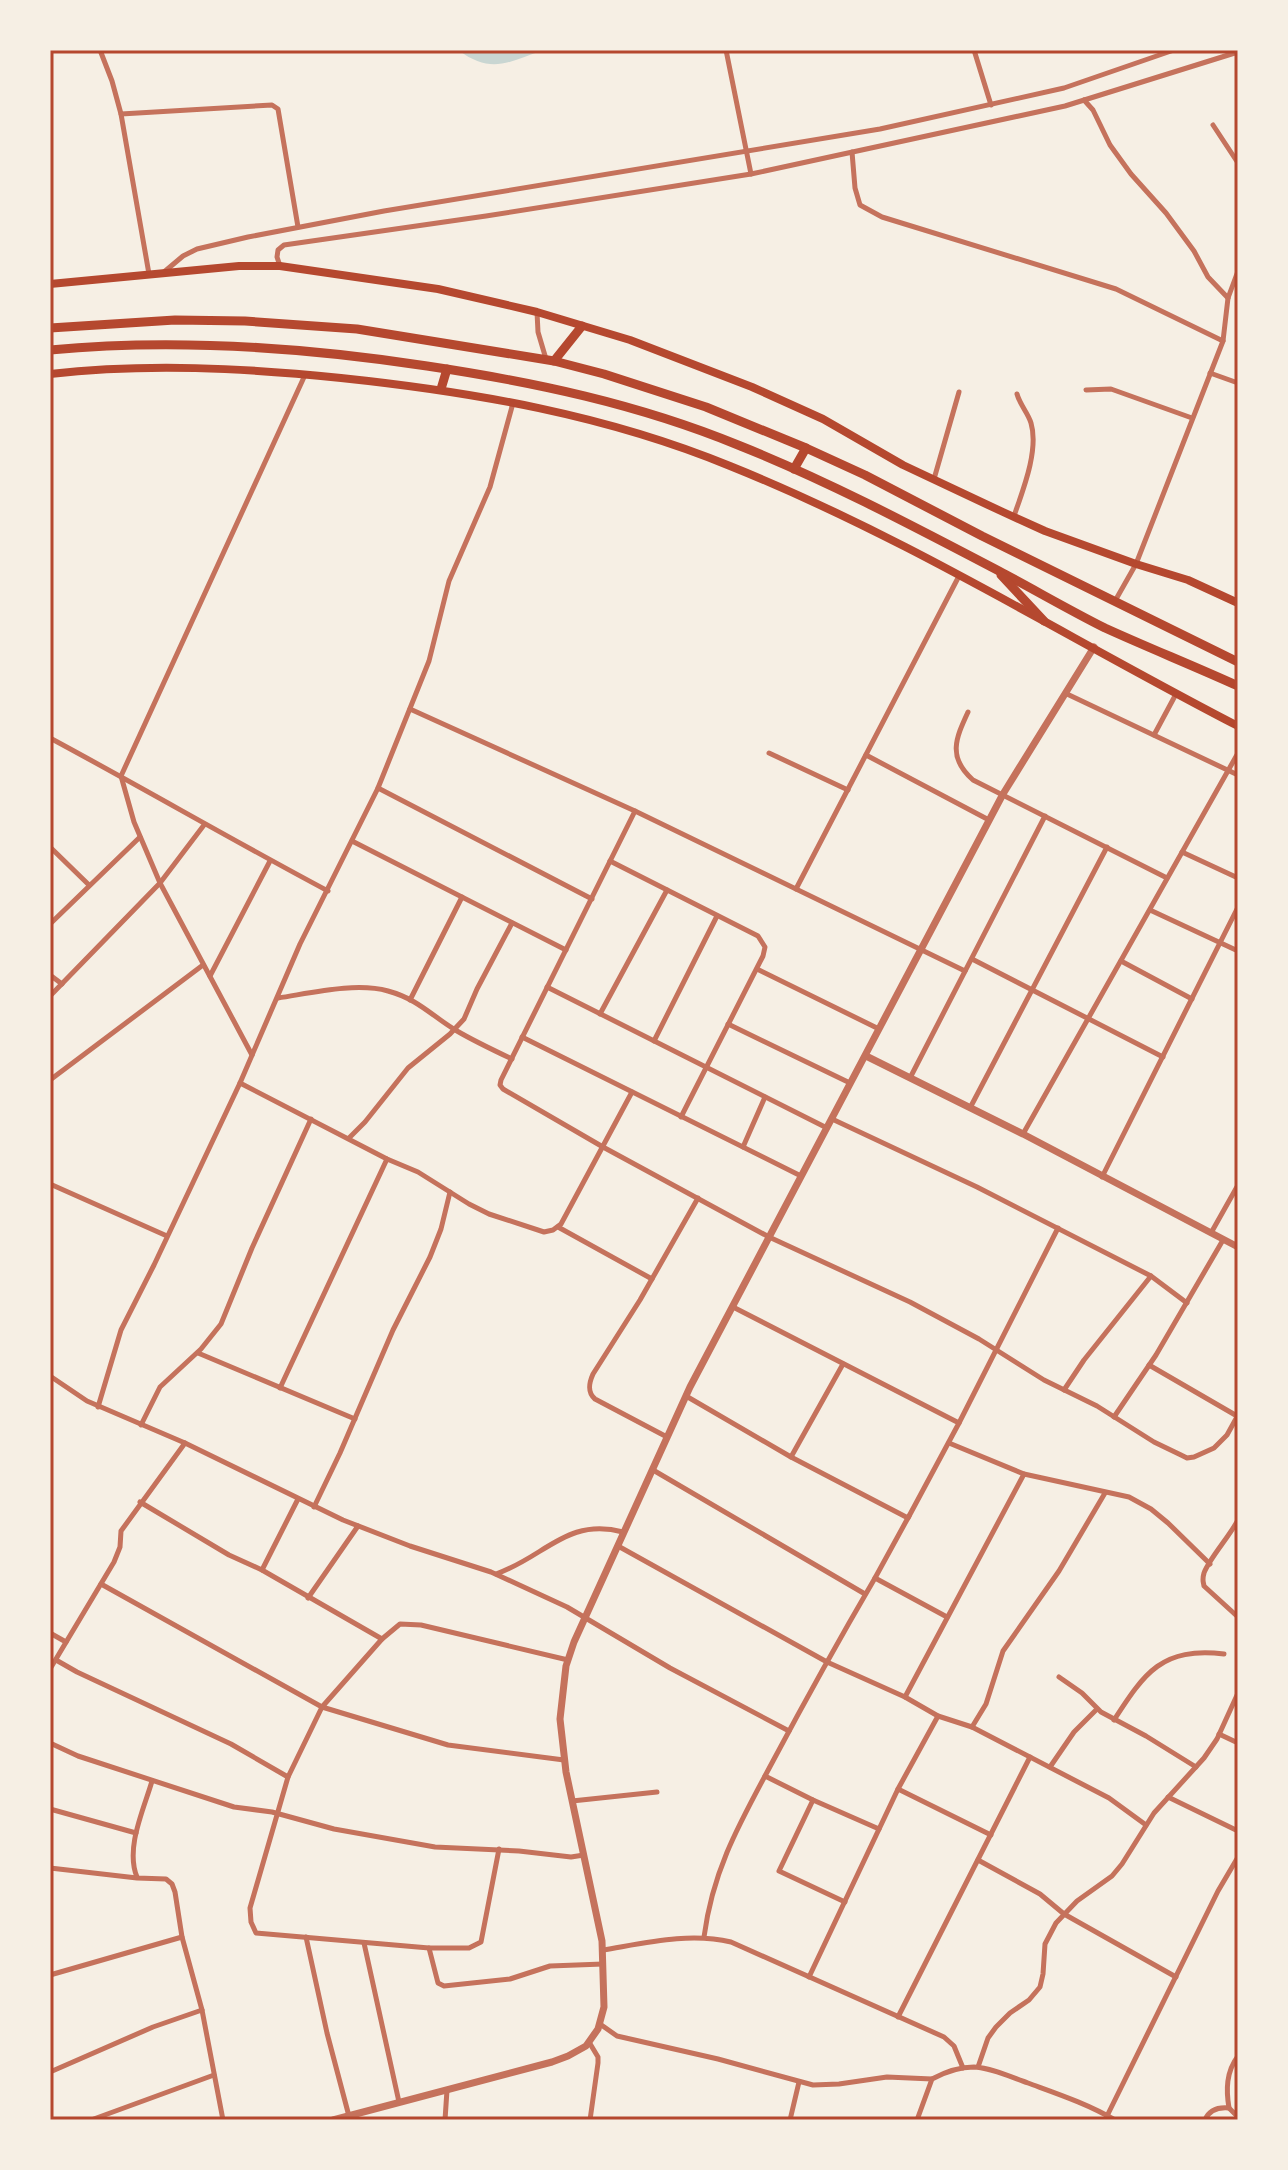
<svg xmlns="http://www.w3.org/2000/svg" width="1288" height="2170" viewBox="0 0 1288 2170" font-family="Arial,sans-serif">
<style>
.water{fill:#c9d6d2}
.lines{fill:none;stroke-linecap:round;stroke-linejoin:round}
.minor{stroke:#c5725c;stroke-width:5}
.tertiary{stroke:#c5725c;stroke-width:7}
.secondary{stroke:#b5482f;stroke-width:8}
.trunk{stroke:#b5482f;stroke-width:9}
.neatline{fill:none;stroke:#b5482f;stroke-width:3}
</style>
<rect width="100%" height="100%" fill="#f6efe4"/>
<path class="water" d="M458,50H544C508,62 492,75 458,50Z"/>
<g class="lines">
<g class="minor">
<path d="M100,50L112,81L121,114L149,274"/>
<path d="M726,50L751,174"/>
<path d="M974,50L991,105"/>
<path d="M1084,100L1093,110L1110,145L1131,174L1166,213L1194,251L1208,277L1228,298"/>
<path d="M121,114L272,105L278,109L298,227"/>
<path d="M1213,125L1238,163"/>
<path d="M852,152L855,188L860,205L882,217L1116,289L1223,341"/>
<path d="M280,266L277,257L278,250L284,245L486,216L751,174L1065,106L1238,52"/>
<path d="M164,272L183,256L197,249L248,237L384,211L880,129L1064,88L1174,50"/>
<path d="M537,312L538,332L546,359"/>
<path d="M1210,373L1238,383"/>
<path d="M1086,390L1111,389L1192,418"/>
<path d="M934,479L959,392"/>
<path d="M1014,516C1023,490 1039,450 1031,423C1028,413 1020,405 1017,394"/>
<path d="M1115,601L1136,564L1223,341L1228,298L1238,271"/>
<path d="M1067,694L1238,775"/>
<path d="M410,709L635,811L965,971"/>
<path d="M968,712C956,738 947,757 973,780L1167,878"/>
<path d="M1154,735L1176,694"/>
<path d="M50,738C143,788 234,841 328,891"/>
<path d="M769,753L848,790"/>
<path d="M866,755L989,820"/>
<path d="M378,788L592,899"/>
<path d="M635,811L501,1080L500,1085L503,1089L603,1147L769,1237L910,1302L979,1339L1044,1380L1097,1406L1154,1442L1181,1455L1187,1458L1194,1457L1214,1448L1227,1435L1238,1415"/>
<path d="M352,841L566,950"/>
<path d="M50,847L89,885"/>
<path d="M1182,852L1238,878"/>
<path d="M610,861L758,936L765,947L763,956L681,1117"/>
<path d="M796,889L959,576"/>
<path d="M1150,910L1238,951"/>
<path d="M50,924L140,837"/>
<path d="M972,959L1163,1057"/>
<path d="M1121,961L1192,999"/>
<path d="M757,969L879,1029"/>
<path d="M50,975L62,984"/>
<path d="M210,976L270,861"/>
<path d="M547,987L827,1128"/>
<path d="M50,996L160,883L204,825"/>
<path d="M278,998C311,993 356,982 388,991C418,999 433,1017 457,1031C474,1041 493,1050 512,1059"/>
<path d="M410,1000L462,897"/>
<path d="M600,1014L667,890"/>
<path d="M728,1024L850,1083"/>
<path d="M522,1037L801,1176"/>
<path d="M654,1041L717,916"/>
<path d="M252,1055L160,883L134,822L121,776L305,375"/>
<path d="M910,1078L1045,816"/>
<path d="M50,1080L203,965"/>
<path d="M240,1083L387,1159L418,1172L469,1204L489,1214L544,1232L553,1230L561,1224L632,1092"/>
<path d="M970,1108L1107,847"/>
<path d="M832,1119L977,1187L1151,1276L1187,1303"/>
<path d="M1023,1134L1238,753"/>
<path d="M349,1138L365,1122L408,1068L450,1034L464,1019L477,989L512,923"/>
<path d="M743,1147L765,1097"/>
<path d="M1102,1177L1238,907"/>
<path d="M50,1184L167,1236"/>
<path d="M558,1227L652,1279"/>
<path d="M1211,1233L1238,1185"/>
<path d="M198,1353L355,1419"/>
<path d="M1149,1365L1237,1416"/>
<path d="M50,1376L87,1401L185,1443L343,1520L410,1546L491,1572L567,1607L670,1668L789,1731"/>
<path d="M280,1388L387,1159"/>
<path d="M1064,1390L1084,1360L1151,1276"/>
<path d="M686,1396L791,1457L908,1518L959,1423L733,1307"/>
<path d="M98,1407L121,1330L154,1265L240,1083L300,944L378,788L429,661L449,581L490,487L513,403"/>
<path d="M1114,1417L1156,1355L1223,1240"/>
<path d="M959,1423L1058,1228"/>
<path d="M141,1425L160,1387L201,1349L221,1324L252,1248L311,1119"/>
<path d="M667,1437L595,1399C587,1392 589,1383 593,1374L640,1300L698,1198"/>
<path d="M949,1443L1024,1474"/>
<path d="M791,1457L843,1364"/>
<path d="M653,1470L865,1594"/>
<path d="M140,1502L229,1555L262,1570L382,1639L322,1707L448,1745L564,1760"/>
<path d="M314,1507L340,1453L393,1330L430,1257L441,1229L450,1192"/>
<path d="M1238,1520C1229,1537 1209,1559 1204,1573C1202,1580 1203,1580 1204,1586L1238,1617"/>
<path d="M618,1546L827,1662L905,1697L938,1716L972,1727L1109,1798L1146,1825"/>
<path d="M262,1570L298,1499"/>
<path d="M496,1574C545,1557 567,1517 623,1532"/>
<path d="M875,1578L909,1516"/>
<path d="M101,1584L322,1707L288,1777L250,1908L251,1922L256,1933L429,1948H469L481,1942L499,1849"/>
<path d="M308,1598L358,1526"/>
<path d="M50,1633L66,1642"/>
<path d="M382,1639L400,1624L421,1625L568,1660"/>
<path d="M56,1660L77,1672L231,1744L288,1777"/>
<path d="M50,1669L114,1562L120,1547L121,1531L185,1443"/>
<path d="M1059,1677L1082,1693L1101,1712L1146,1736L1196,1767"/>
<path d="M905,1697L1024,1474L1129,1497L1151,1509L1168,1523L1210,1564"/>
<path d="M1114,1720C1145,1672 1162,1647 1224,1654"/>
<path d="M972,1727L986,1704L1003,1651L1059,1571L1105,1493"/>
<path d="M1219,1734L1238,1743"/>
<path d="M50,1743L78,1756L234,1807L272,1812L334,1829L435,1847L519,1851L571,1857L584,1855"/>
<path d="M1050,1767L1074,1732L1097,1709"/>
<path d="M765,1776L813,1800L879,1829"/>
<path d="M898,1789L991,1835"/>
<path d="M1168,1797L1238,1831"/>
<path d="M813,1800L779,1871L845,1902"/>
<path d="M572,1801L657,1792"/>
<path d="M50,1809L136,1833"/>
<path d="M978,1860L1040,1894L1064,1914L1176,1977"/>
<path d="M50,1868L137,1878L166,1879L172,1884L175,1892L182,1937L202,2010L223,2120"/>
<path d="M137,1877C125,1848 144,1809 152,1781"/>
<path d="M306,1937L327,2033L350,2120"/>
<path d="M704,1937C713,1868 741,1821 773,1761C806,1699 840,1638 875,1578L947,1617"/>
<path d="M364,1943L399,2102"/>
<path d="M429,1948L438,1983L444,1986L510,1979L550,1966L603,1964"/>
<path d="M603,1950C645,1943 689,1932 731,1942L944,2037L954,2046L963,2068"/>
<path d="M50,1975L182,1937"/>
<path d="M809,1977L898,1789L938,1716"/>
<path d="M898,2017L1030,1757"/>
<path d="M600,2024L617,2036L718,2059L813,2085L839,2084L887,2077L932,2079"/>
<path d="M589,2042L598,2057V2063L590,2120"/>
<path d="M1238,2056C1226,2072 1226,2090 1229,2108L1238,2117"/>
<path d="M978,2067L988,2038L996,2027L1010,2013L1029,2000L1040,1987L1043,1974L1045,1944L1056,1923L1077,1901L1112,1876L1122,1864L1154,1813L1204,1758L1217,1739L1238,1693"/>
<path d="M50,2072L153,2027L202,2010"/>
<path d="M1107,2116L1218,1891L1238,1857"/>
<path d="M91,2120L214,2075"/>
<path d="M445,2120L447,2090"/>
<path d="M790,2120L799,2082"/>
<path d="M917,2120L932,2079C945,2072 959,2067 974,2067C992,2068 1011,2077 1028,2083C1058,2094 1088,2104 1115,2120"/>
<path d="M1205,2120C1209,2110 1218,2107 1229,2108"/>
</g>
<g class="tertiary">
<path d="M866,1056L1023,1134L1238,1247"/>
<path d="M333,2120L552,2062L568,2056L586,2046L598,2029L604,2007L602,1941L566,1772L560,1719L566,1666L574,1642L690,1387L1003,794L1094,647"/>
</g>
<g class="secondary">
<path d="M50,284L239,266H280L438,289L537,312L630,340L752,387L823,419L903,465L1003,512L1045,531L1136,564L1188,580L1238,603"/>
<path d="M50,374C147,363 244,368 341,378C474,392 606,415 730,466C907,537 1069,639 1238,726"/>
</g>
<g class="trunk">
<path d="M50,328L175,320L245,321L357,329L554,361L604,374L706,407L806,448L865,475L982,536L1238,662"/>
<path d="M50,350C176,338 302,347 427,366C534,382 638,404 738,445C826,480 915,527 999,571C1035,590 1069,610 1105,628C1149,648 1194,666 1238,686"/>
<path d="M554,361L582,326"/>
<path d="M441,389L447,369"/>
<path d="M794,469L806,448"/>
<path d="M1001,575L1044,621"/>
</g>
</g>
<rect width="1288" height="2170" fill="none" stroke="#f6efe4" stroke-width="104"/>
<rect x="52" y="52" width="1184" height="2066" class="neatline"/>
</svg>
